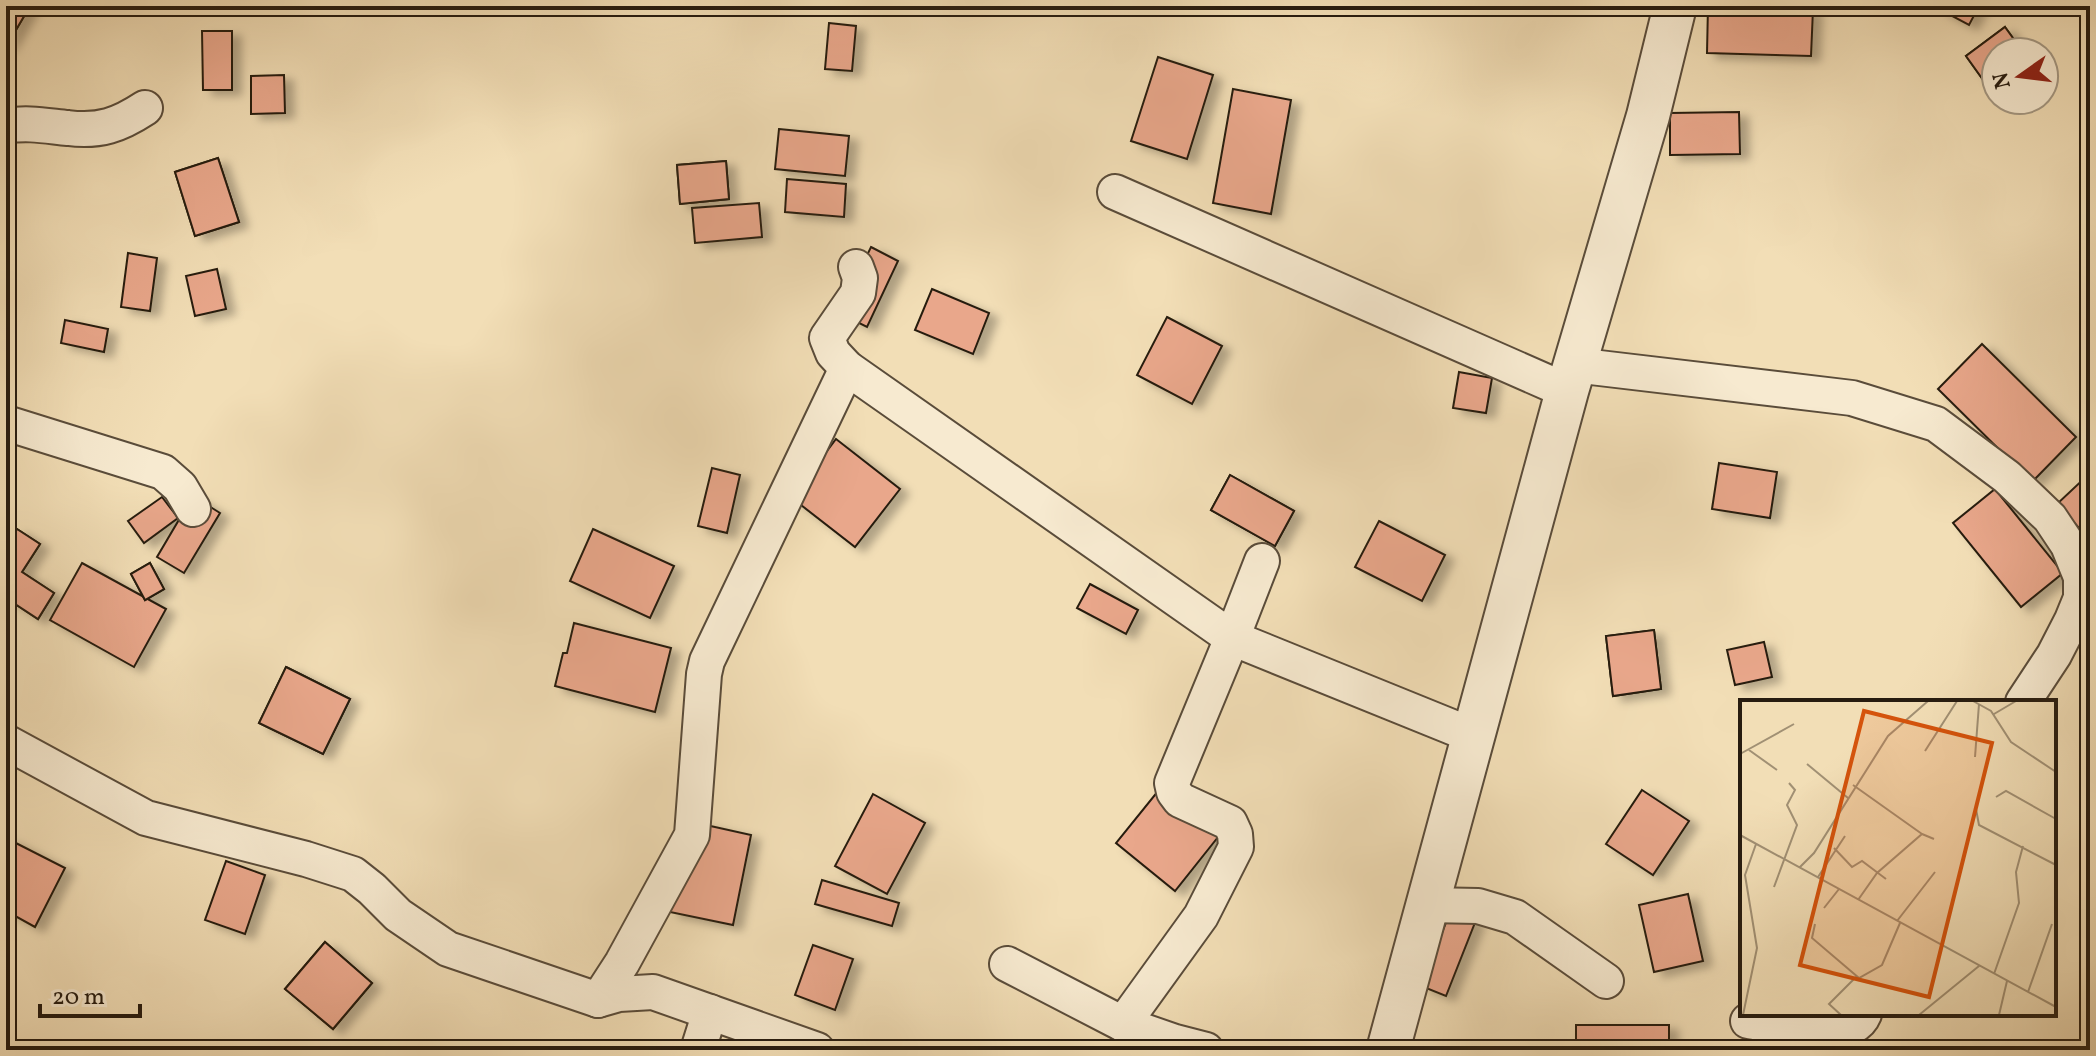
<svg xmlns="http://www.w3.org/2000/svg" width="2096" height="1056" viewBox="0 0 2096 1056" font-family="Vollkorn,serif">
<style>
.building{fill:#e9a78b;stroke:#271c10;stroke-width:2;filter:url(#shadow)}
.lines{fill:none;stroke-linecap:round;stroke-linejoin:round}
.minor-casing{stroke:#5a4c3a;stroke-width:38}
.tertiary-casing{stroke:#5a4c3a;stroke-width:46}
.minor{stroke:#f7ead0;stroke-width:34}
.tertiary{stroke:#f7ead0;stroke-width:42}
.inset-road{fill:none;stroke:#a19074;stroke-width:2}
.view{fill:#d5530c;fill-opacity:0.15;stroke:#d5530c;stroke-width:4}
.inset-edge{fill:none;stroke:#271c10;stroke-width:4}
</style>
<defs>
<filter id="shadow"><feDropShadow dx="9" dy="5" stdDeviation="4" flood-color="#0004"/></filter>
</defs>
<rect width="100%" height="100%" fill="#f2deb6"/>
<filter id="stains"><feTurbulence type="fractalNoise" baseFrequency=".0025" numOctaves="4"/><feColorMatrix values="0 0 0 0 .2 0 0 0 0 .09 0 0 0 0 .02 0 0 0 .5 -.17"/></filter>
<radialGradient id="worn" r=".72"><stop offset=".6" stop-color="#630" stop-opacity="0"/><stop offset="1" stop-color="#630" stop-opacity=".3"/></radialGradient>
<g class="building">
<path d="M6,6H30L6,47Z"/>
<path d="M6,6H30L6,47Z"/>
<path d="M1708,6L1813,9L1811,56L1707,53Z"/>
<path d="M1940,6H1979L1969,25L1939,9Z"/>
<path d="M829,23L856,26L852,71L825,69Z"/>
<path d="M2005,27L2023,52H1996V98L1966,56Z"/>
<path d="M2005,27L2023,52H1996V98L1966,56Z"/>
<path d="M202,31H232V90H203Z"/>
<path d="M1158,57L1213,75L1187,159L1131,141Z"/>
<path d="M284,75L285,113L251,114V76Z"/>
<path d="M1233,89L1291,100L1271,214L1213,203Z"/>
<path d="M1739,112L1740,154L1670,155V113Z"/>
<path d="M779,129L849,136L845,176L775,169Z"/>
<path d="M218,158L239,222L195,236L175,172Z"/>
<path d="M218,158L239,222L195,236L175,172Z"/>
<path d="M726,161L729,199L680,204L677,165Z"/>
<path d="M726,161L729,199L680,204L677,165Z"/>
<path d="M787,179L846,184L844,217L785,212Z"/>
<path d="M759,203L762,237L695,243L692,208Z"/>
<path d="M871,247L898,261L867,327L839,313Z"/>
<path d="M128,253L157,258L150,311L121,307Z"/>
<path d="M217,269L226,309L195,316L186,276Z"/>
<path d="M932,289L989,313L973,354L915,330Z"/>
<path d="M1167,317L1222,346L1192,404L1137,375Z"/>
<path d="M65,320L108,329L104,352L61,343Z"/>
<path d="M1982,344L2076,437L2032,482L1938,389Z"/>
<path d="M1459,372L1492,378L1486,413L1453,408Z"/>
<path d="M836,439L900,489L855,547L792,498Z"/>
<path d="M1719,463L1777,472L1770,518L1712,509Z"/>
<path d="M712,468L740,475L727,533L698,526Z"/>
<path d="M2090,473V540L2057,504Z"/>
<path d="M1230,475L1294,511L1275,546L1211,510Z"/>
<path d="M1230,475L1294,511L1275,546L1211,510Z"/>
<path d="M1995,489L2063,573L2021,607L1953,523Z"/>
<path d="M193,496L220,513L184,573L157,557Z"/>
<path d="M162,497L178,518L144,543L128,521Z"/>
<path d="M1379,521L1445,555L1422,601L1355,567Z"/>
<path d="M17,529L40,544L22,572L54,593L38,619L6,598V547Z"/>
<path d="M17,529L40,544L22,572L54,593L38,619L6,598V547Z"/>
<path d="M593,529L674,566L650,618L570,581Z"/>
<path d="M82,563L166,609L134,667L50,620Z"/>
<path d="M150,563L164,589L145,600L131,574Z"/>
<path d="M150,563L164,589L145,600L131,574Z"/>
<path d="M1090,584L1138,610L1126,634L1077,608Z"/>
<path d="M574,623L671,648L655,712L555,686L563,653H567Z"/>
<path d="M1654,630L1661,689L1613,696L1606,636Z"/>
<path d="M1654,630L1661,689L1613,696L1606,636Z"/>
<path d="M1764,642L1772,677L1735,685L1727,650Z"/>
<path d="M286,667L350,699L323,754L259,723Z"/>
<path d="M286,667L350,699L323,754L259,723Z"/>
<path d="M1167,780L1226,827L1175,891L1116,843Z"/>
<path d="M1642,790L1689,821L1653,875L1606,844Z"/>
<path d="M873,794L925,823L887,894L835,866Z"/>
<path d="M688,821L751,835L733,925L670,912Z"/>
<path d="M6,838L65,868L35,927L6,911Z"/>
<path d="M226,861L265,875L245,934L205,920Z"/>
<path d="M822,880L899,903L892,926L815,904Z"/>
<path d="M1688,894L1703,961L1654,972L1639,905Z"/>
<path d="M1451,910L1476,920L1446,996L1421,986Z"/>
<path d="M325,942L372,983L333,1029L285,989Z"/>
<path d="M325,942L372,983L333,1029L285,989Z"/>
<path d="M813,945L853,959L835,1010L795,995Z"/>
<rect x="1576" y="1025" width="93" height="25"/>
</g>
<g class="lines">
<defs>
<g id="minor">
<path d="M6,126C28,122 47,126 68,128C100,132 119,125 145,108"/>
<path d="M1115,192L1567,391"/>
<path d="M856,267L860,278L858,293L827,338L833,353L847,368L1232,638L1474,736"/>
<path d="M1574,365L1852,398L1936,424L2007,477L2050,518L2068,545L2081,577V598L2072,620L2054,655L2023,702"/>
<path d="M6,423L163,472L180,487L193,509"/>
<path d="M6,742L146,818L306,859L353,874L372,889L398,915L448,949L598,1000L619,994L653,992L817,1050"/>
<path d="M1427,905L1478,906L1515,917L1606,981"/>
<path d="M1007,964L1123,1024L1175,1042L1206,1050"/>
<path d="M598,1000L622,963L692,835L704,674L707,661L847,368"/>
<path d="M1748,1021C1775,1025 1851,1046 1864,1014"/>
<path d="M1123,1024L1201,916L1236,847L1235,834L1230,823L1180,800L1174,792L1172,783L1232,638L1262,561"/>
<path d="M698,1050L710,1012"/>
</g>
<path id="tertiary" d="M1388,1050L1567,391L1648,116L1675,6"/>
</defs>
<use href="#minor" class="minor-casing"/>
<use href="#tertiary" class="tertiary-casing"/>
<use href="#minor" class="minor"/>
<use href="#tertiary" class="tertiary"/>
</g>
<g transform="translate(1740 700)">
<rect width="316" height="316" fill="#f2deb6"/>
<path class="inset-road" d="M233,1L251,11L271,42L316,72M254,14L276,1M9,50L37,70M185,51L217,1M0,54L54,24M235,57L239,4M67,64L108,98M113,85L182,134M256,97L266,91L316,119M236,109L239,125L316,165M0,135L316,307M94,148L112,167L122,161L146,179M60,167L74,153L148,36L188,1M78,177L105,136M34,187L57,125L47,105L55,90L49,83M118,200L137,173L182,134L194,139M84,208L99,189M157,221L195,172M75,224L72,238L119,278L142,265L160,223M254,274L279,203L276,172L283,146M288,292L312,224M3,315L17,248L5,175L16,144M101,315L89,304L116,277M179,315L239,266M259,315L267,281"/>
<path class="view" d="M124,11L252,43L189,297L60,265Z"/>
<rect width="316" height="316" class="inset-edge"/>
</g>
<rect width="2096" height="1056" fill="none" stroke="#f2deb6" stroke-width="32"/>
<rect x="8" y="8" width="2080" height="1040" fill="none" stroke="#271c10" stroke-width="4"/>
<rect x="16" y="16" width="2064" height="1024" fill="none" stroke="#271c10" stroke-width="2"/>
<g transform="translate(2020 76) rotate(256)"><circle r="38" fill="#f7ead0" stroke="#a49883" stroke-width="2"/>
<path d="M0-6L14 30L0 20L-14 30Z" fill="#8f2418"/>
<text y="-12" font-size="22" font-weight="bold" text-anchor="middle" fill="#271c10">N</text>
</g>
<path d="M40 1004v12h100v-12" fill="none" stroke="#271c10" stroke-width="4"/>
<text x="52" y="1004" font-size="24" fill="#271c10" stroke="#f7ead0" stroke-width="6" paint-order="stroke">20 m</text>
<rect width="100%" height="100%" filter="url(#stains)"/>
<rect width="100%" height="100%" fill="url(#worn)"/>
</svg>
